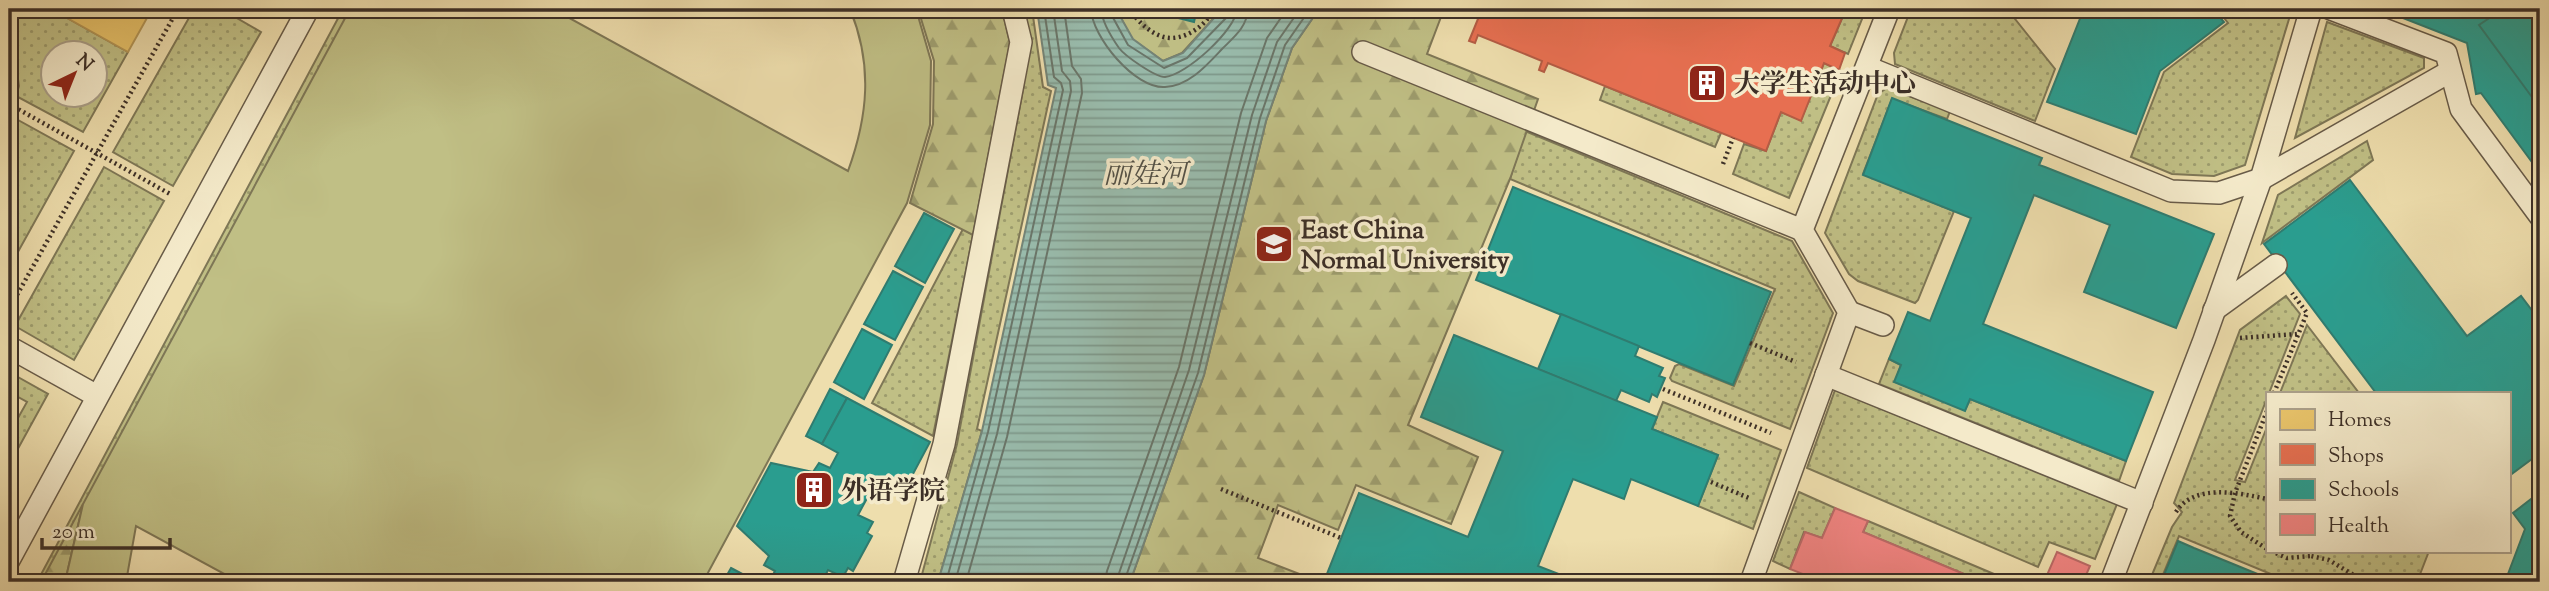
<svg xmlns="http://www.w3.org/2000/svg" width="2549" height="591" viewBox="0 0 2549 591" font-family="'Sorts Mill Goudy','Noto Serif SC',serif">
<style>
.grass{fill:url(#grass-dots);stroke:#7e7756;stroke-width:2;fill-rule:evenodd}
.forest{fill:url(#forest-firs);stroke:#7e7756;stroke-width:2}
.garden{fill:#c0bf85;stroke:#7e7756;stroke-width:2}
.water{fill:url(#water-rules);stroke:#748477;stroke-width:2}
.homes{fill:#e9c46a;stroke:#b59756;stroke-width:2}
.shops{fill:#e76f51;stroke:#b45c44;stroke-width:2}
.schools{fill:#2a9d8f;stroke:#2f7c70;stroke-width:2}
.health{fill:#f28482;stroke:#bb6a67;stroke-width:2}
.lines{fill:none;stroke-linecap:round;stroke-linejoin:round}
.shore{stroke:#6a766a;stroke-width:2}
.service-casing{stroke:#685b48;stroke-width:24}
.path{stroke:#3c2f27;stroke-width:4.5;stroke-dasharray:2 3.5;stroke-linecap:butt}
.service{stroke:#f4eaca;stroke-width:21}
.labels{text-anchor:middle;stroke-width:7;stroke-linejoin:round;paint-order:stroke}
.poi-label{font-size:26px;font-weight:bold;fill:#3c2f27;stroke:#f4eaca;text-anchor:start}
.water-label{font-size:28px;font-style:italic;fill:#535248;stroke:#f4eaca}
</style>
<defs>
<pattern id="grass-dots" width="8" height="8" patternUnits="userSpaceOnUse" patternTransform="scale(1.75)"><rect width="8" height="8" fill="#c0bf85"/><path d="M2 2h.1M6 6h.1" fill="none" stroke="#9d9c6d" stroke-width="1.8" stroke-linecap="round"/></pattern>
<pattern id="forest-firs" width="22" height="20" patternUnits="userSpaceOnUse" patternTransform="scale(1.75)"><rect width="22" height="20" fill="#c0bf85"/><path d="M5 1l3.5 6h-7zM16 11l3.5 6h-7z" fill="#9d9c6d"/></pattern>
<pattern id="water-rules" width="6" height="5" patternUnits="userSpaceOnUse" patternTransform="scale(1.75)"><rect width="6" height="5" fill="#99bcad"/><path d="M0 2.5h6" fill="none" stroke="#7e998d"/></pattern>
</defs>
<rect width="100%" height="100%" fill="#eedead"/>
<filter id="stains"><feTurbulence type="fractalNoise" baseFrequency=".00286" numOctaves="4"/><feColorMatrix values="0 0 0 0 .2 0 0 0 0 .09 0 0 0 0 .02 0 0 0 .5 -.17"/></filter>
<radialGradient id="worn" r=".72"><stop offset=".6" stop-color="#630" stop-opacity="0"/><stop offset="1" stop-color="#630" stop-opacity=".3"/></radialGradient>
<g class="grass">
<path d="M16,9H51L128,52L83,132L16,96L19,86L16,66L9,53V21ZM52,52H94V94H52Z"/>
<path d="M194,9H221L261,32L173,186L113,152Z"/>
<path d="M343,9H351L42,582H37Z"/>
<path d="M1002,9H1032L1043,87L1051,91L977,429L982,431L938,582H920L957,444L1024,84L1004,81L1010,43Z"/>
<path d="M1846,9H1866L1848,54L1830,46Z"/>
<path d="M1911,9H2007L2055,69L2035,121L1895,64L1894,53Z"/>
<path d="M2217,9H2292L2245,165L2214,176L2172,174L2131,157L2164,72L2228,23Z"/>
<path d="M2327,22L2424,58V68L2295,138Z"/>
<path d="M1824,63L1841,71L1789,198L1733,174L1744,144L1766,151L1781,112L1801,120Z"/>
<path d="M1605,86L1721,133L1715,147L1600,100Z"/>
<path d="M1887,88L1950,111L1947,119L1892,99L1863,174L1954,211L1918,300L1915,303L1858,281L1849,274L1825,233L1878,94Z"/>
<path d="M9,115L74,151L9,268V238L13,230L9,228Z"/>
<path d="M1525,131L1792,241L1833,313L1790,429L1672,381L1670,378L1675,366L1679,364L1734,386L1775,289L1510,179Z"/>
<path d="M2367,141L2373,160L2262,243L2278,195Z"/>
<path d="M104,167L164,201L74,360L15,326Z"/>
<path d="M963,229L973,235L933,436L872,403Z"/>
<path d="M2286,296L2300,314L2235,480L2245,482L2267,427V551H2429L2417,582H2290L2179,536L2160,582H2149L2172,527L2182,512L2174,503L2240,330Z"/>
<path d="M2307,325L2359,393H2280Z"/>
<path d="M1889,359L1901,365L1895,382L1965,410L1970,399L2126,461L2119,481L1879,384Z"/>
<path d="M9,372L48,394L9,465V434L27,402L9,392Z"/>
<path d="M1835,390L2117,504L2095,559L2049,542L2038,567L1807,468Z"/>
<path d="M1663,402L1781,450L1753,529L1698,506L1718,455L1652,429Z"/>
<path d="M1799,492L1835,508L1822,538L1804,532L1790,569L1773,561Z"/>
<path d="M1868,521L2013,582H1983L1863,532Z"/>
</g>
<g class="forest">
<path d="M918,9H1002L1010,43L973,235L910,203L933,124L934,61Z"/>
<path d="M1116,9H1222L1182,53L1163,61L1132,39Z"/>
<path d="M1319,9H1444L1427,54L1538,99L1510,179L1408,425L1478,457L1451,524L1356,485L1338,530L1278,505L1258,558L1320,582H1130L1204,375L1266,121L1292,48Z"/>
<path d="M83,504L65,582H41Z"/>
</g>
<path class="garden" d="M350,9H553L848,171C868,116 873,65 850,9H916L931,61L930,125L907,203L703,582H239L136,526L126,582H65L83,504Z"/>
<path class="water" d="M1037,9H1116L1133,39L1163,61L1183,53L1222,9H1319L1292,48L1266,121L1204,375L1130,582H938L982,431L1056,88L1048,85Z"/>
<path class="homes" d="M51,9H152L128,52Z"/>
<path class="shops" d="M1482,9H1846L1830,46L1845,53L1839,70L1824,63L1801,121L1781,112L1766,151L1548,63L1544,72L1539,70L1542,61L1478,35L1475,43L1469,41Z"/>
<g class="schools">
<path d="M1143,9H1197L1194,22Z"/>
<path d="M2081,9H2213L2224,22L2160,71L2136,134L2047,102L2083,11Z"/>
<path d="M2380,9H2538L2540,13V173L2481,93L2476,94L2467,43Z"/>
<path d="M2503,9H2540V108L2479,25Z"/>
<path d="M1892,98L2042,158L2039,165L2045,167L2214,234L2176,328L2084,292L2110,225L2034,195L1983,324L2153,392L2126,461L1970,399L1965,411L1894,382L1901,365L1889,359L1908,312L1930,321L1971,218L1863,175Z"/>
<path d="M2350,180L2467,336L2521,296L2540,321V453L2509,476V393H2376L2264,244Z"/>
<path d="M1513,187L1771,292L1733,385L1476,280Z"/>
<path d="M924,213L954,229L925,283L895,266Z"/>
<path d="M893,271L923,287L895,340L864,324Z"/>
<path d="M1561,314L1639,346L1635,356L1663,368L1659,376L1665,378L1657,397L1652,394L1649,402L1621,390L1616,401L1538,369Z"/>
<path d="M862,329L892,345L864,399L834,382Z"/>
<path d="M1454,335L1657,417L1652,429L1718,455L1698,506L1631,479L1624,499L1573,479L1538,566L1579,582H1334L1325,579L1359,493L1468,537L1503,451L1421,417Z"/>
<path d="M830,389L847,398L822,444L806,436Z"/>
<path d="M847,398L930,442L905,489L879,476L858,515L873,522L867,533L872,536L853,571L848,568L843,577L828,570L822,582H769L775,571L764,565L769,556L737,526L771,463L813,472L819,463L830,468L838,453L822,444Z"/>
<path d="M2540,492V582H2505L2525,529L2513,513Z"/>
<path d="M2178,541L2194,548L2277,582H2161Z"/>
<path d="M731,568L748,577L745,582H723Z"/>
</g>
<g class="health">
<path d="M1835,508L1868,521L1863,532L1983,582H1823L1790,569L1805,532L1822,538Z"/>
<path d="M2057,552L2090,566L2083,582H2044Z"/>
</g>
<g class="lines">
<g class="shore">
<path d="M1091,9C1092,37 1135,89 1165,87C1189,86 1207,65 1222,49C1234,37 1247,27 1248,9"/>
<path d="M1101,9C1102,21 1112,38 1119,48C1125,56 1155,77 1165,77C1186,75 1236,30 1237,9"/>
<path d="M1110,9L1111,14L1128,45L1164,68L1187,58L1226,18L1228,9"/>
<path d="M946,582L988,432L1063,90L1061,83L1054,77L1044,9"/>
<path d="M955,582L997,434L1071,91L1070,81L1062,71L1053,9"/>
<path d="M966,582L1007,437L1082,93L1081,79L1072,66L1064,9"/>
<path d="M1105,582L1107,571L1179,367L1241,113L1267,38L1287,9"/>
<path d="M1116,582L1189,370L1252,115L1277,42L1300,9"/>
<path d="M1124,582L1198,373L1260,118L1285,45L1310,9"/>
</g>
<defs>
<g id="service">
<path d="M2331,9L2446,53L2461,109L2540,216"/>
<path d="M1363,52L1802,230"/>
<path d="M1867,67L2171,191L2219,193L2261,179L2449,72"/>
<path d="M2214,310L2276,265"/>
<path d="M1849,312L1883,325"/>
<path d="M9,347L97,396"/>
<path d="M1826,375L2142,503"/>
<path d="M9,560L308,9"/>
<path d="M904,582L944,444L1021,42L1013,9"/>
<path d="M1751,582L1849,312L1802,230L1889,9"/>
<path d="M2111,582L2204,340L2261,179L2311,9"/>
</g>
</defs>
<use href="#service" class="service-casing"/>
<g class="path">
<path d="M1129,9C1137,20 1149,33 1164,37C1183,42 1206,26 1214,9"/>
<path d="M9,76V89"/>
<path d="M9,104L170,194"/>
<path d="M1723,164L1733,138"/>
<path d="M9,309L178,9"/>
<path d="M2240,338L2297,334"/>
<path d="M1750,343L1796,362"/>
<path d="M1663,389L1771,433"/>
<path d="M2274,393L2307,313L2292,293"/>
<path d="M2267,411L2235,493L2230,516L2241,532L2267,549"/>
<path d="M1711,482L1749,498"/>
<path d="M1221,489L1341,538"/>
<path d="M2176,512C2194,483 2239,493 2267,499"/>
<path d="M2271,551L2287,558L2311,556"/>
<path d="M2312,551L2311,556L2329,560L2365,582"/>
</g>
<use href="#service" class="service"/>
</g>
<defs>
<symbol id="building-square" viewBox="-11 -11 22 22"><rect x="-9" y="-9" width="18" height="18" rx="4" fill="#8f2418" stroke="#f4eaca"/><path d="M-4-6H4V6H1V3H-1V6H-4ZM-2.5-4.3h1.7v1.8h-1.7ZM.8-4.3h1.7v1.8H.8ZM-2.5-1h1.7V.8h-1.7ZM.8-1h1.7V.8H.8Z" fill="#fff"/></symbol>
<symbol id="university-square" viewBox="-11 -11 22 22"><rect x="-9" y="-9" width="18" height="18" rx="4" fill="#8f2418" stroke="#f4eaca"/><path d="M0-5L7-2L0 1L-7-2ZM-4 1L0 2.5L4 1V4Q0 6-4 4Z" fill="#fff"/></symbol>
</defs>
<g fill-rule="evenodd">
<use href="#building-square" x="1685" y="61" width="44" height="44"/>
<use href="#university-square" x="1252" y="222" width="44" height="44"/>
<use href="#building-square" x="792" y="468" width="44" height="44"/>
</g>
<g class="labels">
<g class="poi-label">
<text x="1734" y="92">大学生活动中心</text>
<text x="1301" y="238">East China<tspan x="1301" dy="30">Normal University</tspan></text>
<text x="841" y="499">外语学院</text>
</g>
<g class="water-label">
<text x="1145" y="183">丽娃河</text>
</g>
</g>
<rect width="2549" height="591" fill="none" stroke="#eedead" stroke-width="35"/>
<rect x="10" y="10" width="2528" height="570" fill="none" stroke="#3c2f27" stroke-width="3.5"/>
<rect x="18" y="18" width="2514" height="556" fill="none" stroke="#3c2f27" stroke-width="2"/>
<rect x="2266" y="392" width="245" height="161" fill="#f4eaca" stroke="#aa9f89" stroke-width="2"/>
<rect x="2280" y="409" width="35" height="21" fill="#e9c46a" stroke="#aa9f89" stroke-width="2"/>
<text x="2328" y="426" font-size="21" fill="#3c2f27">Homes</text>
<rect x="2280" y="444" width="35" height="21" fill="#e76f51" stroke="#aa9f89" stroke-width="2"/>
<text x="2328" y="462" font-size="21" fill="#3c2f27">Shops</text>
<rect x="2280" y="479" width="35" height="21" fill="#2a9d8f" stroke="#aa9f89" stroke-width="2"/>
<text x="2328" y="496" font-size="21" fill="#3c2f27">Schools</text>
<rect x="2280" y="514" width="35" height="21" fill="#f28482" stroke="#aa9f89" stroke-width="2"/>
<text x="2328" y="532" font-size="21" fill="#3c2f27">Health</text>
<g transform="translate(74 74) rotate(43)"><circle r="33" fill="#f4eaca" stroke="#aa9f89" stroke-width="2"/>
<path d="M0-5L12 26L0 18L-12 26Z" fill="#8f2418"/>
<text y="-10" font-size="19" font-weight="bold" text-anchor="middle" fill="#3c2f27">N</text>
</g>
<path d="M42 538v10h128v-10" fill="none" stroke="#3c2f27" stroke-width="3.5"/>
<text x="52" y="538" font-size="21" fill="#3c2f27" stroke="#f4eaca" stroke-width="5" paint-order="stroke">20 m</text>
<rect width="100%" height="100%" filter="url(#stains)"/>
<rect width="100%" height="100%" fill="url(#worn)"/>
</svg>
